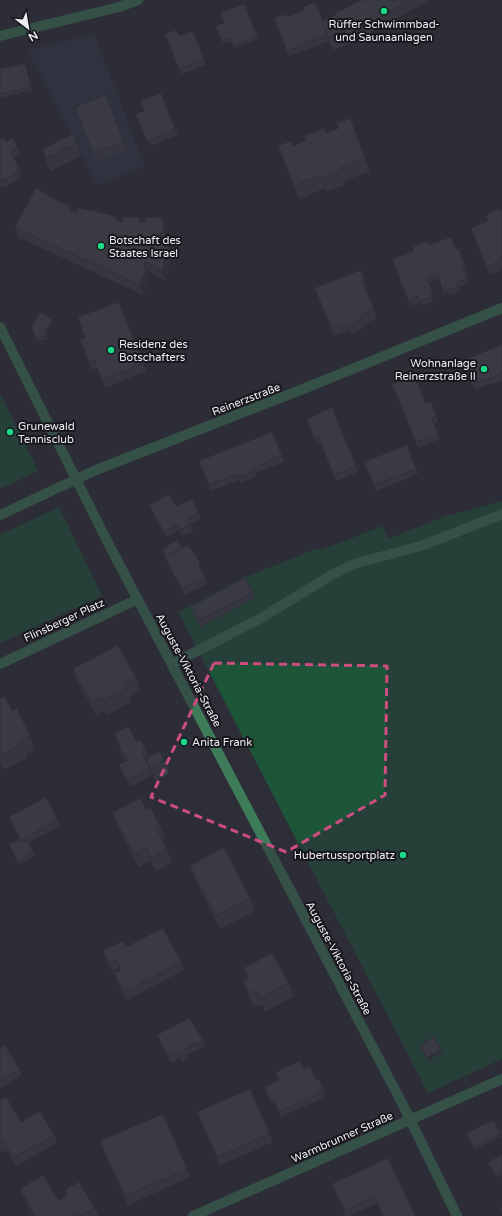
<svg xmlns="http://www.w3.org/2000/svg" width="502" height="1216" viewBox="0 0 502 1216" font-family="'Varela Round',sans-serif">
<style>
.built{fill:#373847}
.green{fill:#1d5538}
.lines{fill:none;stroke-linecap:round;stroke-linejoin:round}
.minor{stroke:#3e7b59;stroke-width:10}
.wall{fill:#404049}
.shaded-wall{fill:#34343c}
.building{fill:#4a4a55;stroke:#34343c}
.marked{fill:none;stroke:#cd4d81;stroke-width:3;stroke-dasharray:8 5;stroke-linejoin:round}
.poi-dot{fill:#1ad988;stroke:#17171b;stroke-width:1.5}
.labels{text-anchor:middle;stroke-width:4;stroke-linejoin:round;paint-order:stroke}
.poi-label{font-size:11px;fill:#ededf4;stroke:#17171b;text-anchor:start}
.street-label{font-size:11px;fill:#ededf4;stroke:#17171b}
</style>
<rect width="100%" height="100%" fill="#2e2e38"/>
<path class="built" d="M94,34L145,167L97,185L28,51Z"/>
<g class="green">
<path d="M0,393L38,471L0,489Z"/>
<path d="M502,501V1059L428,1093L178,612L243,578L316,549L321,550L383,526L388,539L443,517Z"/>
<path d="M59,507L102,596L0,643V535Z"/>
</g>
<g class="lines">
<g class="minor">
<path d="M0,36L119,7L138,0"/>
<path d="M0,327L106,539L403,1105L457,1216"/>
<path d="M0,515L96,470L303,389L502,308"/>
<path d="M0,664L138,599"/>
<path d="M172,664L261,618L335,573L357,563L421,546L502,514"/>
<path d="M193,1216L502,1079"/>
</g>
</g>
<g class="wall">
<path d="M361,0H430L349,44L333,50L327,37L329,41L289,56L274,18L286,17L323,21L335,15Z"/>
<path d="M244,4L258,39L234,48L231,41L223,44L216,26L224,23Z"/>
<path d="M193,31L206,65L181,74L165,34L179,36Z"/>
<path d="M25,63L32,90L0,98V69Z"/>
<path d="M161,93L178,135L150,146L136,114L144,111Z"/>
<path d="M106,95L127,150L96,162L75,107Z"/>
<path d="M339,128L365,158L370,171L345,181L346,184L326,192L325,188L299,199L278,146H293Z"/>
<path d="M0,140L6,142L18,148L20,154L14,157L21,174L19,175L20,179L2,188L0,185Z"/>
<path d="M77,143L81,156L51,171L47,163L42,150Z"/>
<path d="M502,210V267L501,268L502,270L489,275L471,228L487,221L500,211Z"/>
<path d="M72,211L76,212L116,216L117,221L122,222H141L166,228L167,243L164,244H168L171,254L166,281L149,271L148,272L151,279L143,295L18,237L15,227Z"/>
<path d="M429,245L456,250L464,263L467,269L464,270L469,283L459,287L460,292L449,296L448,292L444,293L439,279L429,283L434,297L431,298L432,302L422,306L421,302L410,306L392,259Z"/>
<path d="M361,270L367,287L366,288L377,318L362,325L364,328L351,334L349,330L334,336L318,296Z"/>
<path d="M53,322L46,335L47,339L36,341L35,338Z"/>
<path d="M80,340L143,363L146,371L105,388L97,368L92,370Z"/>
<path d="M502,345V380L491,385V383L475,390L472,383L470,384L468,378Z"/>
<path d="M392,384L426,404L431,402L438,422L434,424L440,439L418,448Z"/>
<path d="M332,407L358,472L336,481L320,442L316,443L307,419Z"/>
<path d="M272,432L284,462L255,473L256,477L241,483L239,480L211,491L199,461Z"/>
<path d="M407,445L418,474L376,491L364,462Z"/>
<path d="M149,505L176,506L199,513L201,519L191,524L193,531L182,536L179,530L166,537L151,510Z"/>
<path d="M162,549H182L199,561L201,567L202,572L207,584L184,595L167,563Z"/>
<path d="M253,593L255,598L200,627L193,612L191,607Z"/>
<path d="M73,669L136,678L140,691L129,697L131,702L108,715L105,710L96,715L78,683Z"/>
<path d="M0,698L12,711L30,736L35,750L26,754L27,758L3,770L0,763Z"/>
<path d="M114,734L137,742L146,750L148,756L144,758L152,775L130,787L121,771L119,765L127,761V759L125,760L121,752L119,746H120Z"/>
<path d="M146,758L164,760L169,773L155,781Z"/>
<path d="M146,809L160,826L165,839L162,840L167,849L172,862L156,871L151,861L139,867L117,826L112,813Z"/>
<path d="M9,817L58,820L60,826L28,843L35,855L18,864L9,844L20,839L11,822Z"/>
<path d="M190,866L250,898L255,911L220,929L195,879Z"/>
<path d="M103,951L181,962L184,970L127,1000L117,982L114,973L120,970L119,968L112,972L106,959Z"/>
<path d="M244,968L289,983L294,996L265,1012L262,1005L258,1007L257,1004L254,1006L248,994L243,981L248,978Z"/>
<path d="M157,1035L203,1040L205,1046L187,1055L189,1058L182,1062L180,1058L171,1063L159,1040Z"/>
<path d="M420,1046L441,1049L442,1052L428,1061L421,1049Z"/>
<path d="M0,1048L20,1070L22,1075L0,1088Z"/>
<path d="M304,1069L316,1080L319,1079L325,1094L322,1095L323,1098L281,1117L275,1104L271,1103L265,1091L279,1080L276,1072Z"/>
<path d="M0,1100L21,1122L54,1135L57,1143L16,1166L6,1150L0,1153Z"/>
<path d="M197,1112L270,1134L273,1142L220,1165Z"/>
<path d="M502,1128V1138L501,1136L474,1150L467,1136L500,1133Z"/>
<path d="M100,1141L187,1169L190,1177L128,1205L103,1150Z"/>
<path d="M502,1155V1175L496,1178L488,1162Z"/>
<path d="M388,1158L415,1216H383L377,1203L349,1216H346L332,1184Z"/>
<path d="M20,1189L59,1201L67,1196L65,1190L95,1208L98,1216H34L23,1197Z"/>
</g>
<g class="shaded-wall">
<path d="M162,217L166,228L167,243L164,233Z"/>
<path d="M160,233L164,244V248L160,238Z"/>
<path d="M168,244L171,254L166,281L162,271Z"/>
<path d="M145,261L151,279L143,295L139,285L143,266Z"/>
<path d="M52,319L53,322L46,335L45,332Z"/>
<path d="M199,561L201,567L202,574L200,568Z"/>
<path d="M441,1049L442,1052L428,1061L427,1058Z"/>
</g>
<g class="building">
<path d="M361,0H412L346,35L344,30L336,15H335L334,14Z"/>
<path d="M315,2L323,21L322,22L327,35L287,51L274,18L285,14L286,17L305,10L303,7Z"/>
<path d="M244,4L257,36L233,45L230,38L222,41L216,26L224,23L220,13Z"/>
<path d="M336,15L344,30L328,37L322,22Z"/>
<path d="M176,30L179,36L193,31L204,59L179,69L165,34Z"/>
<path d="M25,63L31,87L0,94V69Z"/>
<path d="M161,93L175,130L147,141L136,114L144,111L140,101Z"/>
<path d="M106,95L124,142L93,153L75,107Z"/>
<path d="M350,118L365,158L340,168L341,171L321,179L320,175L294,186L278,146L291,141L293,146L306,140L304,136L324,128L326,133L339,128L337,123Z"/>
<path d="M72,134L77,143L46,158L42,150Z"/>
<path d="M4,138L6,142L13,138L18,148L11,152L19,168L16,170L18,173L0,182V140Z"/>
<path d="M36,188L58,201L71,206L69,210L76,212L78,208L116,216V220L122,222L123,217L139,218V222H145V218L162,217L164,233H160V238H153L152,243L168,244L162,271L145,261L143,266L147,269L139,285L15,227Z"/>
<path d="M499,209L500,211L502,210V258L498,259L499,261L486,267L471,228L488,221L486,216L488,215L487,214Z"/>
<path d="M451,237L456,250L459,249L464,263L462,264L467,278L457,282L458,286L447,290L446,286L442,287L437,274L427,277L432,291L429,293L430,297L420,301L418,296L408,300L392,259L414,251L413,247L427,241L429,245Z"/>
<path d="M361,270L364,279L362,280L374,310L359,316L361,320L348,326L346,322L331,328L315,288Z"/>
<path d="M119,302L143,363L102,380L94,360L89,362L80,340L85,338L78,317Z"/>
<path d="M40,312L52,319L45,332L46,336L35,338L32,325Z"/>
<path d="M502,345V373L489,379V378L472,384L470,377L468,378L463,360Z"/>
<path d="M414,375L426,404L431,402L436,416L432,418L438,434L416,442L392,384Z"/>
<path d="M332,407L356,466L334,475L318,436L314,438L307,419Z"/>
<path d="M272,432L282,456L253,468L254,471L239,477L237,474L209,485L199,461Z"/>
<path d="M407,445L416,469L374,485L364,462Z"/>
<path d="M169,494L176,506L192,499L199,513L188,519L191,525L180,530L177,525L164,532L149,505Z"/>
<path d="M177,540L182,549L166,557L162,549Z"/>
<path d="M188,545L199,561L200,568L205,578L182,589L165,557Z"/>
<path d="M245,578L253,593L198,621L191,607Z"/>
<path d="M118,645L136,678L124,684L127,689L103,701L101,697L91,702L73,669Z"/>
<path d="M5,696L12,711L17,708L30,736L20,741L22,745L0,756V698Z"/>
<path d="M128,726L137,742L141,740L146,750L142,752L150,769L128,781L119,765L128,760L124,754L123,755L119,746L120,745L114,734Z"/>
<path d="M160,751L164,760L150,767L146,758Z"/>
<path d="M46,797L58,820L21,840L9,817Z"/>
<path d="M140,798L146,809L150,807L160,826L156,828L167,849L151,858L146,848L134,854L112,813Z"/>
<path d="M20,839L22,842L27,840L33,852L17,861L9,844Z"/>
<path d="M224,847L250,898L216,916L190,866Z"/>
<path d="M163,928L181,962L124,992L114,973L121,970L116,960L109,964L103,951L123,941L126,947Z"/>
<path d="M272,953L289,983L261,998L257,992L254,994L252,991L249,992L243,981L250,977L244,968Z"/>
<path d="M189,1018L203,1040L185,1049L187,1053L179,1056L178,1052L169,1057L157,1035Z"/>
<path d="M433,1037L441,1049L427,1058L420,1046Z"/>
<path d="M5,1045L20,1070L0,1081V1048Z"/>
<path d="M300,1061L304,1069L310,1067L316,1080L319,1079L323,1088L319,1089L321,1093L279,1112L273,1099L269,1097L265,1091L267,1086L279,1080L276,1072Z"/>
<path d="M250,1089L270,1134L217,1157L197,1112Z"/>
<path d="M6,1097L21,1122L40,1111L54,1135L13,1158L4,1141L0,1143V1100Z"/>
<path d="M163,1114L187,1169L125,1196L100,1141Z"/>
<path d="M494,1120L500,1134L473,1147L466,1133Z"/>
<path d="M502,1128V1136L499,1129Z"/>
<path d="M502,1155V1172L495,1175L488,1162Z"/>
<path d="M388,1158L415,1216H383L375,1197L345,1211L332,1184Z"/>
<path d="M43,1175L59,1201L68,1195L65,1190L79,1182L95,1208L81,1216L78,1213L73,1216H36L20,1189Z"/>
<path d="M502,1207V1214L500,1208Z"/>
</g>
<path d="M0 0H502V1216H0ZM214,663L387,666L385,795L286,852L151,797Z" fill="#2e2e38" fill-opacity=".55" fill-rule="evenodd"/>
<path class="marked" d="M214,663L387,666L385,795L286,852L151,797Z"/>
<g class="poi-dot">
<circle cx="384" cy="11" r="4"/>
<circle cx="101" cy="246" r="4"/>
<circle cx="111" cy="350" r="4"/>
<circle cx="484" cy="369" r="4"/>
<circle cx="10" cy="432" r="4"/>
<circle cx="184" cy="742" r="4"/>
<circle cx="403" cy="855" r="4"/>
</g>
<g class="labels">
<g class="poi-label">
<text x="384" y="28" text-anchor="middle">Rüffer Schwimmbad-<tspan x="384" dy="13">und Saunaanlagen</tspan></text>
<text x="109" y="244">Botschaft des<tspan x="109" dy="13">Staates Israel</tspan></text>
<text x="119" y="348">Residenz des<tspan x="119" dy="13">Botschafters</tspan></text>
<text x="476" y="367" text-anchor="end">Wohnanlage<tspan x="476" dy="13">Reinerzstraße II</tspan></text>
<text x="18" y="430">Grunewald<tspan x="18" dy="13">Tennisclub</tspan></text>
<text x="192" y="746">Anita Frank</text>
<text x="395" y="859" text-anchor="end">Hubertussportplatz</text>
</g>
<g class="street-label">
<text transform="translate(246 399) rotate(-21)" y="4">Reinerzstraße</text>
<text transform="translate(64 620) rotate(-25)" y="4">Flinsberger Platz</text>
<text transform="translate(189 670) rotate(62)" y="4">Auguste-Viktoria-Straße</text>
<text transform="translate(339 958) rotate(62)" y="4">Auguste-Viktoria-Straße</text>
<text transform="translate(342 1137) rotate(-24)" y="4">Warmbrunner Straße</text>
</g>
</g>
<g transform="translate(28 28) rotate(149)" stroke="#17171b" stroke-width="3" paint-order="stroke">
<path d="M0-3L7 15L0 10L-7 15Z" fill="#ededf4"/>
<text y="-6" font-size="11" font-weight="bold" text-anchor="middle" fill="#ededf4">N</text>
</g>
</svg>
